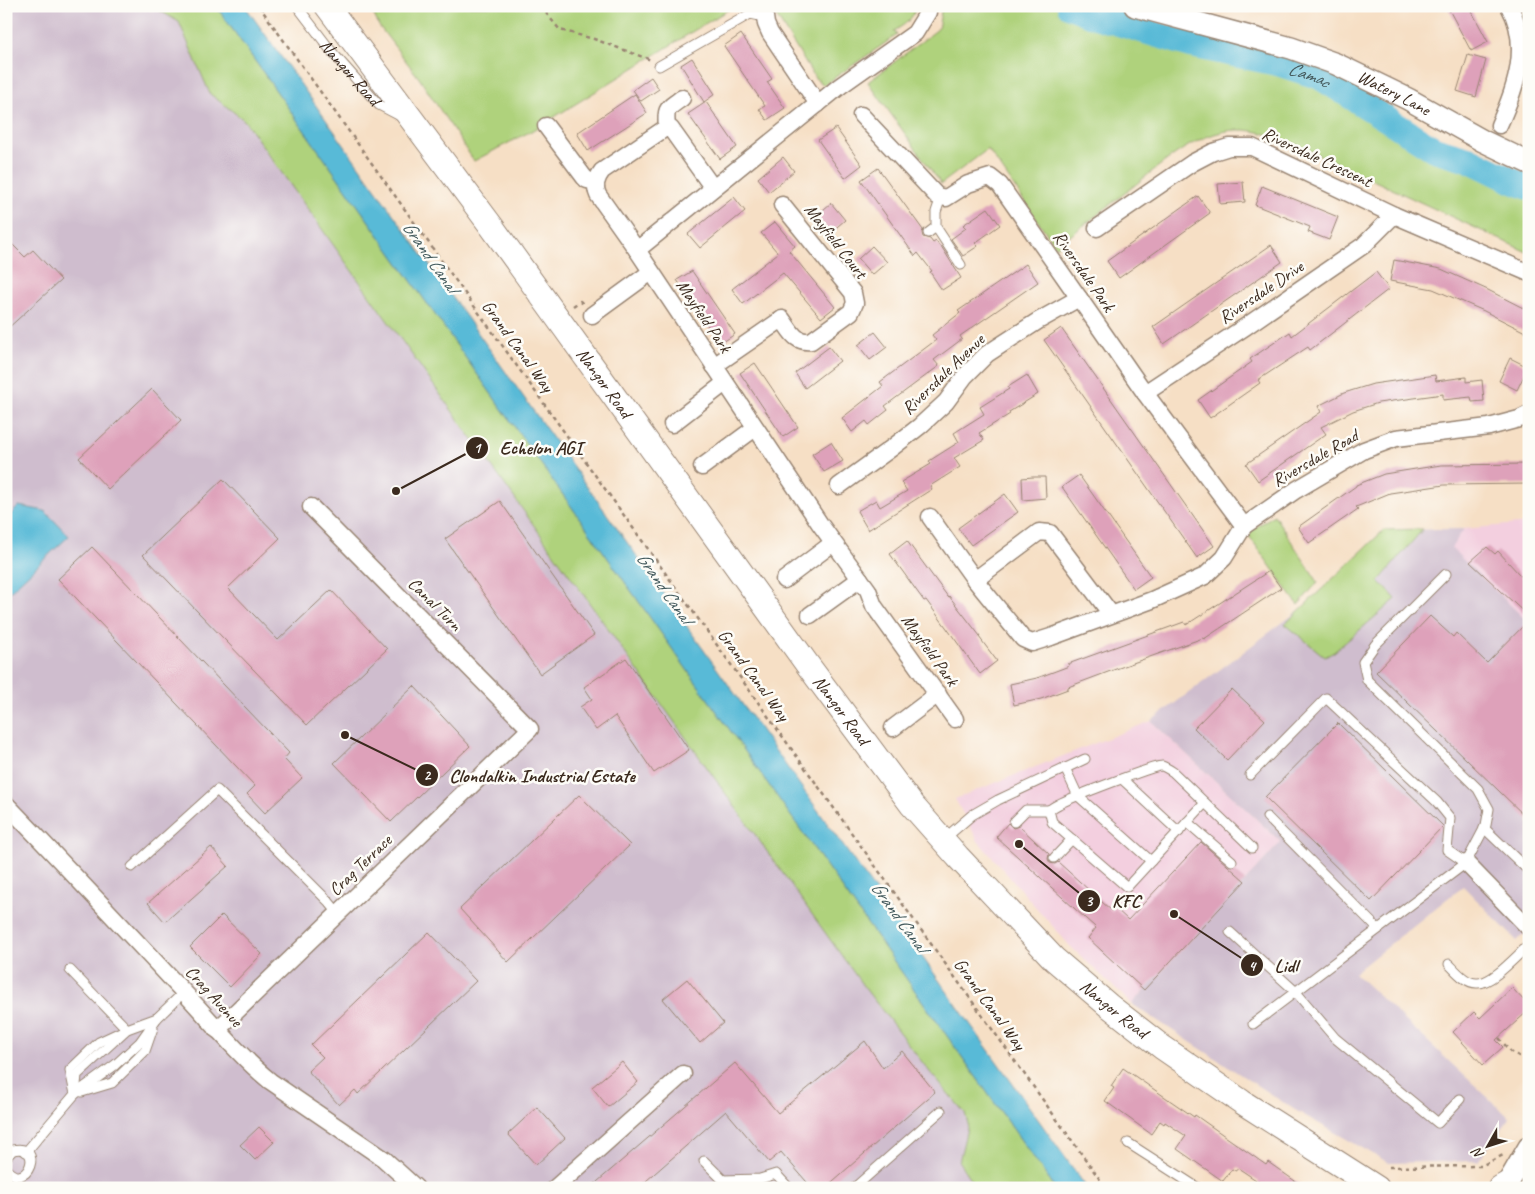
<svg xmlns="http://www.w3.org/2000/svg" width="1535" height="1194" viewBox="0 0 1535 1194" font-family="Caveat,sans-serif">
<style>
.built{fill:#f3cfdf}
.industrial{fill:#cfbdce}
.green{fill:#afd27b;stroke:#757e4c}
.water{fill:#59bad7;stroke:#4a727a}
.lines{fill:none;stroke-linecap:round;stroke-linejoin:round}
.river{stroke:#59bad7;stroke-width:26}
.building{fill:#dea1ba}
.service-casing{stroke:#988472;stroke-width:11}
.minor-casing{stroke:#988472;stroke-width:19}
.tertiary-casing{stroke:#988472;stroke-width:24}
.secondary-casing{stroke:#988472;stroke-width:26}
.path{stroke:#988472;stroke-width:2.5;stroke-dasharray:4 4;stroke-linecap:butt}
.service{stroke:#fff;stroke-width:9}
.minor{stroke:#fff;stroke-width:16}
.tertiary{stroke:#fff;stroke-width:21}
.secondary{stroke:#fff;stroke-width:24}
.labels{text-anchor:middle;stroke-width:5;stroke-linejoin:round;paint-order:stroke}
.street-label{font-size:18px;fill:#3b2a1e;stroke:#fdfcf7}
.water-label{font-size:19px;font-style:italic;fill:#465c5f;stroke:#fdfcf7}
.leader{fill:none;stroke:#3b2a1e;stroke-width:2}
.callout-dot{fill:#3b2a1e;stroke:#fdfcf7;stroke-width:2}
.mark-label{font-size:15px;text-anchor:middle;font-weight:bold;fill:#fff}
.callout-label{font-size:19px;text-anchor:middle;font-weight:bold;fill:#3b2a1e;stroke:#fdfcf7;stroke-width:5;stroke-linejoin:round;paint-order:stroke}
</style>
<rect width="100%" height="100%" fill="#fdfcf7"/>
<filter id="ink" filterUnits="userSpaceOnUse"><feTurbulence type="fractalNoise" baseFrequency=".02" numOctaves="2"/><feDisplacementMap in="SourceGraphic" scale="10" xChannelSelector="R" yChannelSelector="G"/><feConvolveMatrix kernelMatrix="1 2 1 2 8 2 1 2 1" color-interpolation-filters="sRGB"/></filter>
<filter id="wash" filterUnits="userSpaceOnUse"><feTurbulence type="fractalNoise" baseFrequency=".0096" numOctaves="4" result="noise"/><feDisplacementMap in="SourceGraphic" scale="20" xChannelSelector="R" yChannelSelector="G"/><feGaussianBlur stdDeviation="1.12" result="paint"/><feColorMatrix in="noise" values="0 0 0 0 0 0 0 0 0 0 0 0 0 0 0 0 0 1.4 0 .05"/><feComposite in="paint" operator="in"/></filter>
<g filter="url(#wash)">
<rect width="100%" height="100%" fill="#f6dfc5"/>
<g class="built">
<path d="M1529,523V623L1450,548L1464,529Z"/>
<path d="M1151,721L1281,842L1132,1004L1070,946L978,841L955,799Z"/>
</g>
<g class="industrial">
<path d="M6,6H152L179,22L210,94L244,120L864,987L929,1071L965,1113L968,1124L959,1162L976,1188H6Z"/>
<path d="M1464,529L1451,548L1529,623V929L1517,941L1463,886L1354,973L1510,1118L1478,1161L1389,1163L1295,1110L1132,1004L1281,842L1151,721L1302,608L1384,530Z"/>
</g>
<g class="green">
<path d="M152,6H216L1055,1188H976L959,1162L968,1124L965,1113L929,1071L864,987L244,120L210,94L179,22Z"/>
<path d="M370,6H734L535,129L474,161L419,78L379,26Z"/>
<path d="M770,6H916C914,19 904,25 894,31L897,35L824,85L815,78Z"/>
<path d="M942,6H1056L1189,49L1275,68L1315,81L1354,104L1393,130L1433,152L1469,164L1511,187L1529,193V253L1296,144C1278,138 1257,129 1237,130C1196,131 1156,169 1125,193C1102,211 1079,229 1056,247L988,149L941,184L868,82L938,29Z"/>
<path d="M1274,515L1318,582L1298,605L1247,533Z"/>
<path d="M1423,529L1379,581L1396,599L1334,652L1325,657L1285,624L1384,530Z"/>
</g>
<g class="water">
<path d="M216,6H245L1087,1188H1055Z"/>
<path d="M19,506L45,511L69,536L6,595V519Z"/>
</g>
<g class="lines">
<path class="river" id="s1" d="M1070,6L1092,15L1191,45L1277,63L1320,77L1434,149L1468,159L1513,181L1529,187"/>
</g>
<g id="blocks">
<g class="building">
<path d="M1447,6H1469L1488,42L1471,51Z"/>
<path d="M741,34L772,79L767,82L785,108L767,120L759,109L765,106L724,46Z"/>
<path d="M1468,55L1486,60L1476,97L1457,91Z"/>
<path d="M692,58L715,94L704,102L681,65Z"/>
<path d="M651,77L659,89L641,101L633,90Z"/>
<path d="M635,94L647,113L588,151L577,133Z"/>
<path d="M706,102L737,147L720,159L688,114Z"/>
<path d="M836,128L862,165L845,178L818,140Z"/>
<path d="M783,157L794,171L769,192L758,178Z"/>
<path d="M878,168L923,230L922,233L923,237L930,239L933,243L936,241L940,247L941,246L961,278L942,290L930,272L932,271L918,253L915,256L861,180Z"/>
<path d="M1243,182L1245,202L1220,204L1218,184Z"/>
<path d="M1262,186L1338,217L1329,240L1308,232L1310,227L1255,205Z"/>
<path d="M1198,196L1210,213L1119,278L1107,261Z"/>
<path d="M734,197L745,211L700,248L688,234Z"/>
<path d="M831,203L845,220L830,233L816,216Z"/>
<path d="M988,208L1000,225L975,243L978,246L963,256L951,239L966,228L963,225Z"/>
<path d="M775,222L795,246L789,251L835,307L821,318L783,273L743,304L732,289L778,253L761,233Z"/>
<path d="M6,238L25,257L33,250L61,280L6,330Z"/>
<path d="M1271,245L1282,262L1164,344L1153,327Z"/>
<path d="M872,246L887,262L872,275L858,259Z"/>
<path d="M1394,260L1441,269L1488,290L1529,311V334L1484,311L1433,289L1390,281Z"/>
<path d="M1026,264L1038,282L960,336L962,339L934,360L939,366L885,406L888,410L869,425L866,421L852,432L842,418L883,386L880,382L936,340L932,335L960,313L958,311Z"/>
<path d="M692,271L735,334L720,344L677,280Z"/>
<path d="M1376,272L1389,289L1310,350L1308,347L1258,380L1260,383L1210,418L1198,400L1252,362L1250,359L1290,332L1292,336Z"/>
<path d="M1061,328L1214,546L1197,558L1044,340Z"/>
<path d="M875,332L887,347L870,360L858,345Z"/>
<path d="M829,347L840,361L805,388L795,373Z"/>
<path d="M1510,358L1528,367L1517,390L1499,381Z"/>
<path d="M755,363L798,427L783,437L740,373Z"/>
<path d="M1027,375L1038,394L1009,412L1010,414L979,433L984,440L954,458L960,467L930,486L932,489L868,530L857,511L876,500L880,507L907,491L901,482L931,464L929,461L959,442L954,433L984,414L980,407L1009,389L1008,387Z"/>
<path d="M1435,375L1436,381L1466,377V382L1482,380L1484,401L1472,402L1471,397L1443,400V394L1378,403L1353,411L1321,427L1326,434L1258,481L1246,464L1321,412L1318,406L1344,393L1373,384Z"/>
<path d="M152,389L181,420L108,489L79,458Z"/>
<path d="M831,442L843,461L824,472L812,454Z"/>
<path d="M1529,464V484L1444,485L1390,493L1356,507L1358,509L1309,543L1298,527L1356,486V485L1384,474L1441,465Z"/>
<path d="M1079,475L1151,577L1134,589L1062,487Z"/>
<path d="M1033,477H1045L1046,498L1023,500L1022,478Z"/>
<path d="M223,479L280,538L228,588L278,640L331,590L387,649L307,725L143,555Z"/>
<path d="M1005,494L1018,512L971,545L958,528Z"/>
<path d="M500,501L594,635L540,674L445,539Z"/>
<path d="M907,541L948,597L949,596L980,636L979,637L997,661L980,674L946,627L926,600L924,601L890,554Z"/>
<path d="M92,547L289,753L284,759L302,778L265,813L247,794L255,786L58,579Z"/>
<path d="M1487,547L1495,554L1498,551L1529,585V617L1470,562Z"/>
<path d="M1269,571L1281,588L1204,639L1203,638L1116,669L1068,687V689L1041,699L1014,705L1010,684L1037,678L1069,666L1068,664L1079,660L1184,622L1186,625Z"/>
<path d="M1430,616L1453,637L1456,633L1487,663L1529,620V820L1376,672Z"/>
<path d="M626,658L689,750L654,773L615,716L596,730L580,707L592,699L584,687Z"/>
<path d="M414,686L470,746L391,822L334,763Z"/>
<path d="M1232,689L1265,720L1227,760L1194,728Z"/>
<path d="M1338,723L1443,826L1371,901L1265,797Z"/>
<path d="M579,795L630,845L508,962L460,909Z"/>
<path d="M1008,823L1013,828L1019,826L1049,854L1048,859L1050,863L1055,864L1058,862L1112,911L1115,908L1128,920L1201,842L1245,881L1144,990L1088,938L1096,928L996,837Z"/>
<path d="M211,847L228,866L165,922L148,903Z"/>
<path d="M222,915L262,954L230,987L190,947Z"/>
<path d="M429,932L476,981L358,1094L355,1090L339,1105L308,1071L323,1057L311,1045Z"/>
<path d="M687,979L723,1023L700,1043L663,999Z"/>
<path d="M1512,988L1529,1006V1010L1496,1040L1503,1047L1483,1065L1453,1032L1474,1012L1480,1018Z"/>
<path d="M865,1041L883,1068L902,1051L935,1092L825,1188H812L781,1152L769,1162L726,1111L638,1188H590L735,1063L778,1113Z"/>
<path d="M622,1062L638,1082L608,1107L592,1087Z"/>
<path d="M1123,1068L1194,1117L1195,1115L1266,1165L1268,1162L1305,1188H1255L1259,1182L1238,1168L1236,1171L1232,1169L1223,1181L1177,1149L1186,1136L1165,1122L1164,1124L1160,1121L1151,1134L1105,1101L1114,1088L1111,1086Z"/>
<path d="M537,1107L565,1138L536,1165L508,1134Z"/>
<path d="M259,1127L274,1142L255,1160L240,1145Z"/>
</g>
</g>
</g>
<g filter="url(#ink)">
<use href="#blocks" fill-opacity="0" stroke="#988472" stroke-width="1"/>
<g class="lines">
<defs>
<g id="service">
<path id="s2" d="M297,6L332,52L379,105L400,116"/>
<path d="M659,66L750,14L765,17"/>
<path d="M936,227L961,265"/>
<path d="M928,233L936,227V212L941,197"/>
<path d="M1065,768L1078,796L1151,861L1127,887L1052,822L1049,810C1052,808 1055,806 1059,804C1070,798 1155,765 1162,766C1165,767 1170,770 1173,772L1252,848"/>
<path d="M1250,775L1326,698L1437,802L1450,818L1447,850L1466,863"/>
<path d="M1122,779L1179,832"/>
<path d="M1267,817L1378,929"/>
<path d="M1014,822L1026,810H1049"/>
<path d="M1187,822L1232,861"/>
<path d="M1484,828L1529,871"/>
<path d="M944,839L972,815L998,800L1085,759"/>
<path d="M1054,858L1072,839"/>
<path d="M1151,861L1205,803"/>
<path d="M132,867L217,790L329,902L338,913"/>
<path d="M1230,932L1295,991L1335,1038L1438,1123L1460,1099"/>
<path d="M1449,964C1456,971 1466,984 1478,983C1493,983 1517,955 1529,945"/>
<path d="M70,970L127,1029L99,1042L70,1070L75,1094"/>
<path d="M1253,1024L1466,863L1486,825L1489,809L1478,789L1367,680L1363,662L1375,645L1446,574"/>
<path d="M76,1085L77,1075L127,1029L157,1018"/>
<path d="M82,1092L112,1083L145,1051L153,1028"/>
<path d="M1128,1143L1198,1188"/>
<path d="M26,1152L75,1094L115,1065L140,1042L157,1018L184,992"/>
<path d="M6,1157L13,1150C46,1143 27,1194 6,1169"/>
<path d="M704,1161L723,1180L760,1179L776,1174L789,1188"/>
<path d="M854,1188L941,1111"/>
</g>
<g id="minor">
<path d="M928,6V12L915,33L840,86L637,250L820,524L868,590L874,606L955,719"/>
<path d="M765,17L766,24L770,33L818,104"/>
<path d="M861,115L937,196L946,198L968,184L990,177L1000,185L1079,298L1145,393L1244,526"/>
<path d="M1499,125C1516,88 1531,45 1509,6"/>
<path d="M546,126L584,177L587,180L596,182"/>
<path d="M667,127C665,108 667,109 682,98"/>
<path d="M1097,228L1192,163L1213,152L1229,147H1252L1394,215L1529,273"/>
<path d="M637,250L598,195C594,186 596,179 602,171L667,127L671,129L713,188"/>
<path d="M592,315L651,272"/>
<path d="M714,366L782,319C791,331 795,343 811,341L851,312L855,303L853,293L782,205"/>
<path d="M1145,393L1245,327L1364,245L1394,215"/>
<path d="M672,424L725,383"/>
<path d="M702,467L755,428"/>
<path d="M839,486L893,447L920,426L946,402L965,376L987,354L1038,321L1079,298"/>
<path d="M930,517L975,580L1023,639L1032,643L1051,637L1152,600L1205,576L1224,558L1244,526L1296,490L1364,450L1396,438L1489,427L1519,419L1529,414"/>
<path d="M784,580L833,543"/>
<path d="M975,580L1039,532L1050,533L1111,614"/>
<path d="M810,615L860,579"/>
<path d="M893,728L938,694"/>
<path d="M6,804C64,864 121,925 178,986C209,1018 236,1053 270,1081L384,1159L416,1188"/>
<path d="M1466,863L1529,928"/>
<path d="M217,1030L530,729L311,507"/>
<path d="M555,1188L683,1074"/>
</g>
<g id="tertiary">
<path id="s3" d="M1135,6L1291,48L1336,64L1408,99L1483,141L1529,163"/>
<path d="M1505,1188L1529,1147"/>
</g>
<g id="secondary">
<path id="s4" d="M327,6L492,227L807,664L912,805L958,857L1054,959L1108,1005L1162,1047L1242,1102L1377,1188"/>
<path d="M1500,1188L1507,1184V1188"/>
</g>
</defs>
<use href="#service" class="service-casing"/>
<use href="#minor" class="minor-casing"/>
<use href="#tertiary" class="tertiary-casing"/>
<use href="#secondary" class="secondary-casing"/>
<g class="path">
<path d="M259,6L1106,1188"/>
<path d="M262,10L266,6"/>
<path d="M546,13L560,30L594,39L651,60"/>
<path d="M573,306L580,301L583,304"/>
<path d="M1499,1038L1511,1052L1529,1061"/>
<path d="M1389,1167L1481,1166L1503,1155"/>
</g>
<use href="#service" class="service"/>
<use href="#minor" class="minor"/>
<use href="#tertiary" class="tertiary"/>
<use href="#secondary" class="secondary"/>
</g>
</g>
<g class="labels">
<g class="street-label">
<text dy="6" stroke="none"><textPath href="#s2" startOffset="85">Nangor Road</textPath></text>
<text dy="6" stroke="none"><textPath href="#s3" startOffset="274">Watery Lane</textPath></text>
<text transform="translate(1317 157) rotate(25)" y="6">Riversdale Crescent</text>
<text transform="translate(836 241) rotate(52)" y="6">Mayfield Court</text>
<text transform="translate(1084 271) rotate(55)" y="6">Riversdale Park</text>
<text transform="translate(1261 292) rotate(-34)" y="6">Riversdale Drive</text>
<text transform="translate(704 316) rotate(56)" y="6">Mayfield Park</text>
<text transform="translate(518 346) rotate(54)" y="6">Grand Canal Way</text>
<text transform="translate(943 374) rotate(-44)" y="6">Riversdale Avenue</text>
<text dy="6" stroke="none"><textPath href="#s4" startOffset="468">Nangor Road</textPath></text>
<text transform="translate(1315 458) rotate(-30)" y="6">Riversdale Road</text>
<text transform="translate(435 604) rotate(45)" y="6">Canal Turn</text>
<text transform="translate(930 650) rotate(54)" y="6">Mayfield Park</text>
<text transform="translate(754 675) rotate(54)" y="6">Grand Canal Way</text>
<text dy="6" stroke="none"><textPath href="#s4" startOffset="872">Nangor Road</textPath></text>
<text transform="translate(360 865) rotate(-44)" y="6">Crag Terrace</text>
<text transform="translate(214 996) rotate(48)" y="6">Crag Avenue</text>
<text transform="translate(990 1004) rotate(54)" y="6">Grand Canal Way</text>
<text dy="6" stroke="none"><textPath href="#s4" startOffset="1278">Nangor Road</textPath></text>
</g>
<g class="water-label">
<text dy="7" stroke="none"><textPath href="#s1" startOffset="249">Camac</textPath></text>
<text transform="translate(431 256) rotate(55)" y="7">Grand Canal</text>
<text transform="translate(665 587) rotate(55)" y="7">Grand Canal</text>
<text transform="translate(900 916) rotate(54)" y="7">Grand Canal</text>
</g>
</g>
<path class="leader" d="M396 491L477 448M345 735L427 775M1019 844L1089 901M1174 914L1252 965"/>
<g class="callout-dot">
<circle cx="396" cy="491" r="5"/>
<circle cx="345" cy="735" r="5"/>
<circle cx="1019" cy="844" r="5"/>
<circle cx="1174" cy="914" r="5"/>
<circle cx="477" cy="448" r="12"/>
<circle cx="427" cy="775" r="12"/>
<circle cx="1089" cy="901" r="12"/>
<circle cx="1252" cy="965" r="12"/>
</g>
<g class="mark-label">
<text x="477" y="453">1</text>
<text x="427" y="780">2</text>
<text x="1089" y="906">3</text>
<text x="1252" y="971">4</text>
</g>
<g class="callout-label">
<text x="541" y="454">Echelon AGI</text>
<text x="542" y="782">Clondalkin Industrial Estate</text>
<text x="1126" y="907">KFC</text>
<text x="1286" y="972">Lidl</text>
</g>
<rect width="1535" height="1194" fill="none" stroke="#fdfcf7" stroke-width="25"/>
<g transform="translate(1488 1146) rotate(231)" stroke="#fdfcf7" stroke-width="4" paint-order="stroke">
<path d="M0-4L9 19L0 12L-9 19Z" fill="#3b2a1e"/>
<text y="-8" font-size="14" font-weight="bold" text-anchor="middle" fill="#3b2a1e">N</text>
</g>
</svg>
